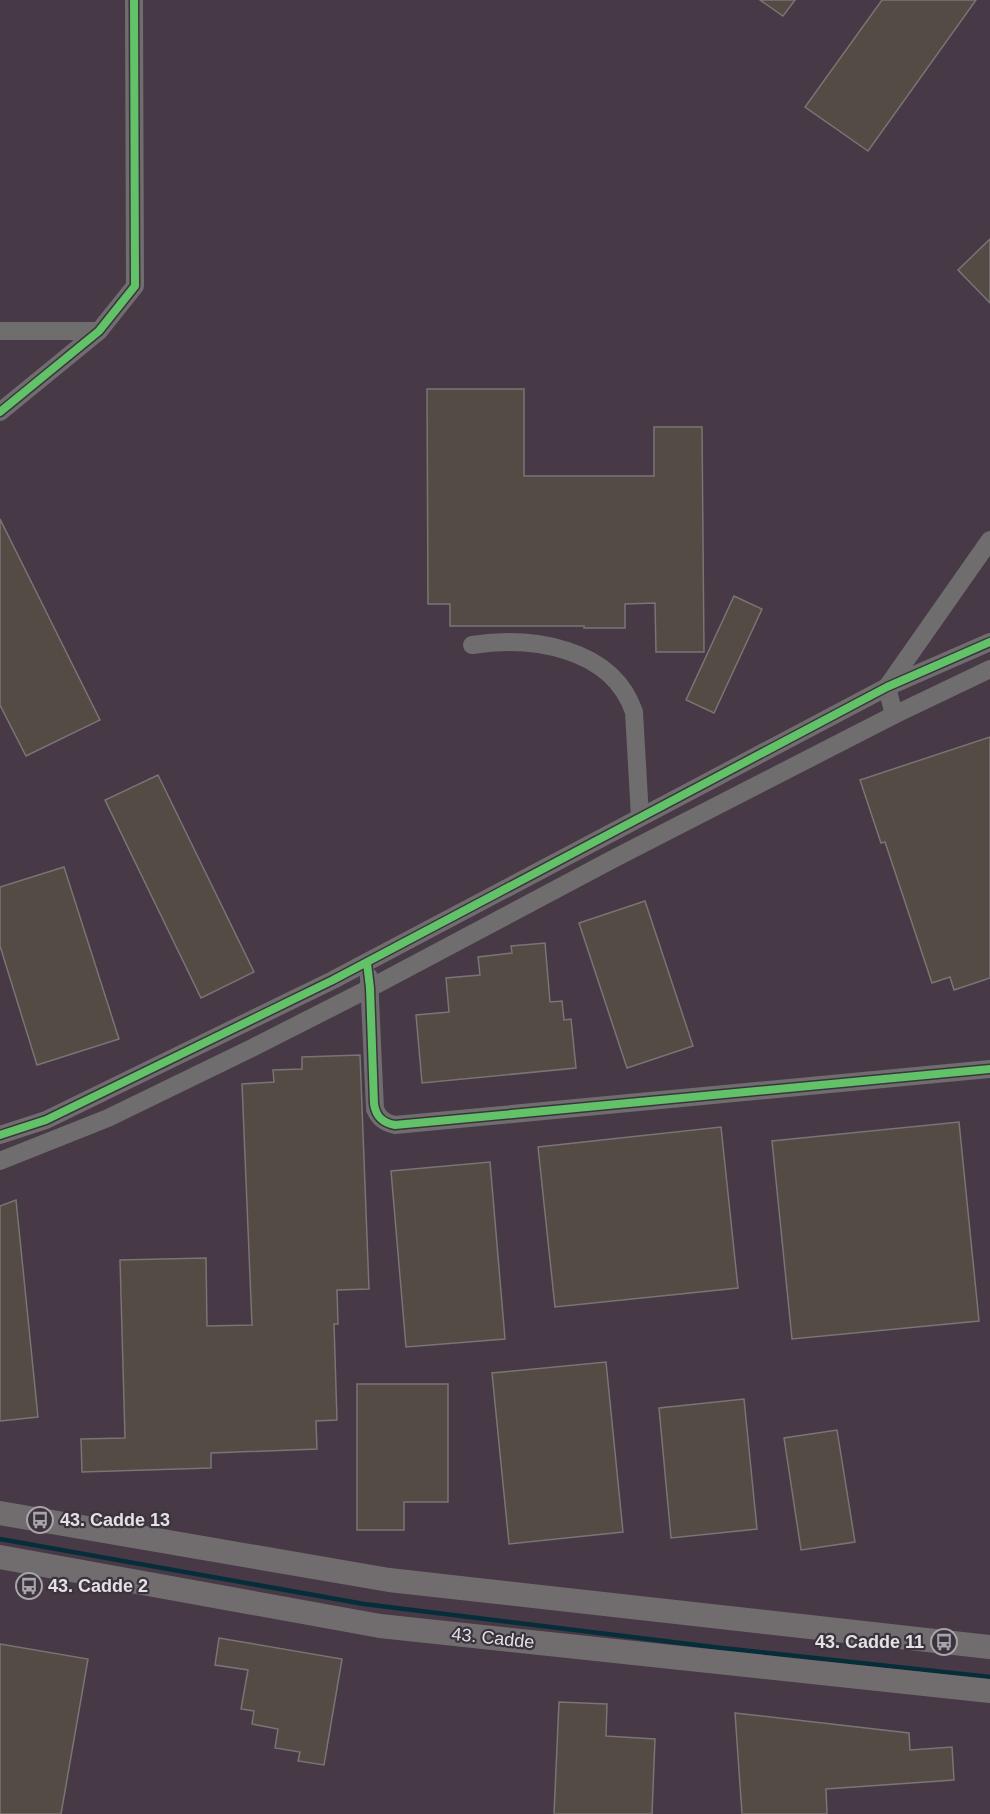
<svg xmlns="http://www.w3.org/2000/svg" width="990" height="1814" viewBox="0 0 990 1814" font-family="Helvetica,sans-serif">
<style>
.industrial{fill:#473945}
.lines{fill:none;stroke-linecap:round;stroke-linejoin:round}
.stream{stroke:#052e3a;stroke-width:4.5}
.building{fill:#544b44;stroke:#787575;stroke-width:1.5}
.minor{stroke:#706d6e;stroke-width:18}
.major{stroke:#716d6f;stroke-width:24}
.cycleway-casing{stroke:#3b343e;stroke-width:11}
.cycleway{stroke:#61c268;stroke-width:8}
.labels{text-anchor:middle;stroke-width:4.5;stroke-linejoin:round;paint-order:stroke}
.poi-label{font-size:18px;font-weight:bold;fill:#e4e0e6;stroke:#3b343e;text-anchor:start}
.street-label{font-size:18px;fill:#e4e0e6;stroke:#3b343e}
</style>
<rect width="100%" height="100%" fill="#3a363c"/>
<rect class="industrial" x="0" y="0" width="990" height="1814"/>
<g class="lines">
<path class="stream" d="M0,1539L364,1604L713,1647L990,1677"/>
</g>
<g class="building">
<path d="M760,0H795L783,16Z"/>
<path d="M882,0H976L868,151L805,107Z"/>
<path d="M990,239V303L958,270Z"/>
<path d="M427,389H524V476H654V427H702L704,652H656L655,603L625,604V628H584V626H450V604H428Z"/>
<path d="M0,519L100,720L26,756L0,705Z"/>
<path d="M734,596L762,609L714,713L686,700Z"/>
<path d="M990,737V978L954,990L950,977L932,983L885,842L881,843L860,780Z"/>
<path d="M158,775L254,972L201,998L105,800Z"/>
<path d="M64,867L119,1039L37,1065L0,946V887Z"/>
<path d="M645,901L693,1046L627,1068L579,923Z"/>
<path d="M545,943L550,1002L562,1001L564,1020L571,1019L576,1068L422,1083L416,1015L449,1012L446,978L480,975L478,957L512,953L511,946Z"/>
<path d="M360,1055L369,1289L337,1290L338,1324H334L337,1420L316,1421L317,1449L211,1453V1468L82,1472L81,1439L125,1438L120,1260L206,1258L207,1326L252,1325L242,1084L274,1082L273,1070L302,1069V1057Z"/>
<path d="M959,1122L979,1321L792,1339L772,1141Z"/>
<path d="M721,1127L738,1288L555,1307L538,1147Z"/>
<path d="M490,1162L505,1339L406,1347L391,1171Z"/>
<path d="M16,1200L38,1417L0,1421V1206Z"/>
<path d="M606,1362L623,1532L509,1544L492,1373Z"/>
<path d="M357,1384H448V1502H404V1530H357Z"/>
<path d="M744,1399L757,1529L671,1538L659,1408Z"/>
<path d="M837,1430L855,1542L801,1550L784,1438Z"/>
<path d="M219,1638L342,1659L324,1765L298,1761L300,1752L275,1748L278,1729L252,1724L254,1711L241,1709L248,1670L215,1665Z"/>
<path d="M0,1644L88,1659L61,1814H0Z"/>
<path d="M559,1702L607,1704L606,1736L655,1739L652,1814H554Z"/>
<path d="M735,1713L909,1733L910,1750L952,1747L954,1780L826,1789L827,1814H742Z"/>
</g>
<g class="lines">
<g class="minor">
<path d="M0,331H99"/>
<path d="M0,412L99,331L135,286L134,0"/>
<path d="M472,645C531,636 612,647 634,712L640,817"/>
<path d="M894,715L887,687L990,540"/>
<path d="M369,977L375,1109C379,1119 385,1123 395,1125L990,1069"/>
<path d="M0,1135L46,1120L333,980L887,687L990,642"/>
<path d="M0,1161L108,1118L252,1048L370,988L615,858L894,715L990,669"/>
</g>
<g class="major">
<path d="M0,1513L389,1580L990,1647"/>
<path d="M0,1557L380,1626L990,1691"/>
</g>
<defs>
<g id="cycleway">
<path d="M0,412L99,331L135,286L134,0"/>
<path d="M367,963L370,988L374,1104C376,1117 383,1123 395,1125L990,1069"/>
<path d="M0,1135L46,1120L333,980L887,687L990,642"/>
</g>
</defs>
<use href="#cycleway" class="cycleway-casing"/>
<use href="#cycleway" class="cycleway"/>
</g>
<defs>
<symbol id="bus-ring" viewBox="-11 -11 22 22"><circle r="9.5" fill="#3b343e" stroke="#a8a4aa" stroke-width="1.5"/><path d="M-5-6H5V4H4V6H2V4H-2V6H-4V4H-5ZM-3.5-4V0h7V-4ZM-3.5 1.2v1.5H-2V1.2ZM2 1.2v1.5H3.5V1.2Z" fill="#a8a4aa"/></symbol>
</defs>
<g fill-rule="evenodd">
<use href="#bus-ring" x="25" y="1505" width="30" height="30"/>
<use href="#bus-ring" x="14" y="1571" width="30" height="30"/>
<use href="#bus-ring" x="929" y="1627" width="30" height="30"/>
</g>
<g class="labels">
<g class="poi-label">
<text x="60" y="1526">43. Cadde 13</text>
<text x="48" y="1592">43. Cadde 2</text>
<text x="924" y="1648" text-anchor="end">43. Cadde 11</text>
</g>
<g class="street-label">
<text transform="translate(493 1638) rotate(6)" y="6">43. Cadde</text>
</g>
</g>
</svg>
